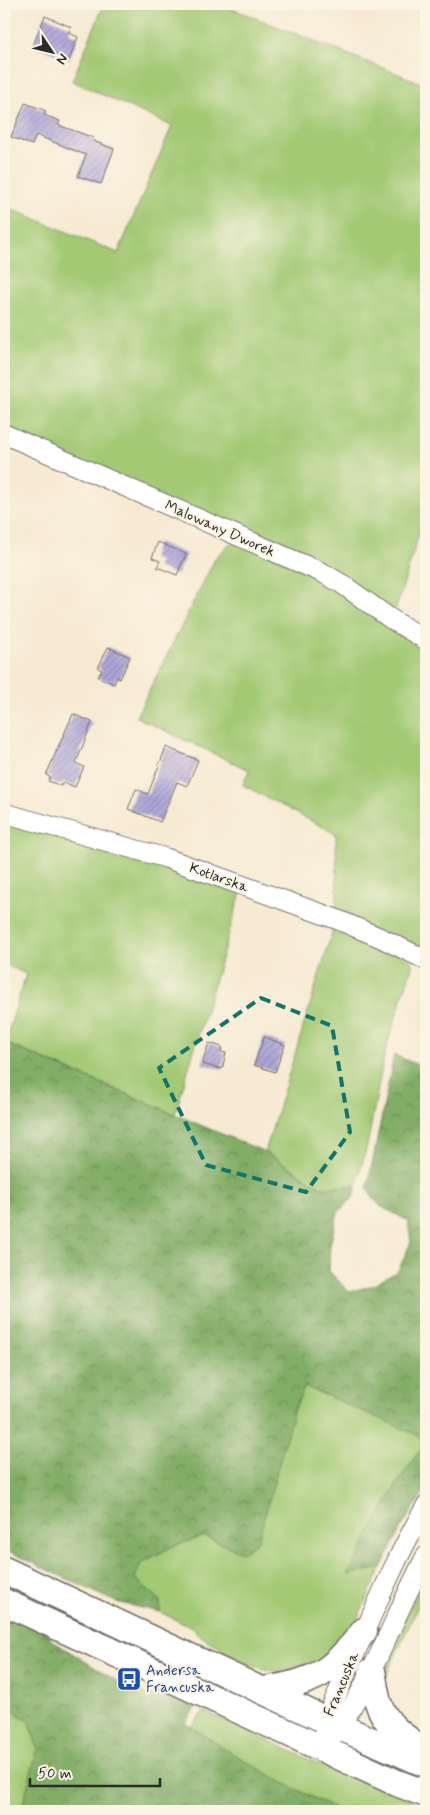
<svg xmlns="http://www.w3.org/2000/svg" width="430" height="1815" viewBox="0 0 430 1815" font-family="Mynerve,sans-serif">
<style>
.grass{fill:#a3c974;stroke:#677a50}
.forest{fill:url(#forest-crowns);stroke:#566c48}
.building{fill:url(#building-hatch)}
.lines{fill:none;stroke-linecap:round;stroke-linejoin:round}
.minor-casing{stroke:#726e66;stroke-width:21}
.secondary-casing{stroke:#726e66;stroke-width:29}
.minor{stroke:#fff;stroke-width:19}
.secondary{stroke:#fff;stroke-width:26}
.marked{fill:none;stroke:#0f766e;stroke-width:4;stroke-dasharray:10 6;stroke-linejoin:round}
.labels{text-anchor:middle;stroke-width:4;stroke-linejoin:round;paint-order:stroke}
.street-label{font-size:15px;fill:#2b2b2b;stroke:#fcf5e5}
.transit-label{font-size:15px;fill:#164399;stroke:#fcf5e5;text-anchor:start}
</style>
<defs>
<pattern id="forest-crowns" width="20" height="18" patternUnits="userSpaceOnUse" patternTransform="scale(1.25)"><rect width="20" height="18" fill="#82ad66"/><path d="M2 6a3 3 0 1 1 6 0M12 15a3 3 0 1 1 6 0" fill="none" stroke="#6b8d54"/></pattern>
<pattern id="building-hatch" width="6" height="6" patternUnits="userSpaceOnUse" patternTransform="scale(1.25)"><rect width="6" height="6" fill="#aea6d8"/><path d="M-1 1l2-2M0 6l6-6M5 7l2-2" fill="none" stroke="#8e87af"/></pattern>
</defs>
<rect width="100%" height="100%" fill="#fcf5e5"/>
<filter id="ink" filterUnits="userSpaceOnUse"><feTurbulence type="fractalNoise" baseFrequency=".02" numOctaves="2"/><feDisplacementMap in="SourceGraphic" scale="10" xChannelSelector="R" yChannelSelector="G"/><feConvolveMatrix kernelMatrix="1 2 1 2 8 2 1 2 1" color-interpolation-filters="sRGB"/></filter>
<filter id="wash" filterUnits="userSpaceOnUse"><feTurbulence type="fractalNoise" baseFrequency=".0096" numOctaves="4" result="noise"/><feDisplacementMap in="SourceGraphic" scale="20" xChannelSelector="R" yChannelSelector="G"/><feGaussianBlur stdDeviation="1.12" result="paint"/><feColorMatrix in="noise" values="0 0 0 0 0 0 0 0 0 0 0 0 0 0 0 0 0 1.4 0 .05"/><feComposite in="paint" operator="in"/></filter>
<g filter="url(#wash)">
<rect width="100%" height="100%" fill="#f7ead3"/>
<g class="grass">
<path d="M104,4H220L426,85V511L394,615L4,426V206L118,253L172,126L72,81Z"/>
<path d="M240,542L315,576L426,646V955L337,915L336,834L243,785L249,770L136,717L216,557L229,544Z"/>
<path d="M13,821L242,889L175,1114L5,1043L26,974L4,964V825Z"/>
<path d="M335,923L412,961V967L385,1051L367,1146L356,1186L321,1187L265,1152Z"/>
<path d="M304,1386L418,1435L424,1444L396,1485L349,1574L381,1568L349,1637L319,1669L315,1661C304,1665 292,1670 281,1671C249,1671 220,1648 195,1632L196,1630L160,1612L159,1600L134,1578L141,1563L171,1547L204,1536L242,1552L294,1409Z"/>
<path d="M426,1573V1589L384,1680L382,1670Z"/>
<path d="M4,1707L28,1720L38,1748L21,1811H4Z"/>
<path d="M204,1711L345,1776L348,1772L426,1807V1811H340L299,1792L226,1750L191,1727Z"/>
</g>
<g class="forest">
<path d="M4,1043L265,1152L321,1187L356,1186L355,1196L338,1212L330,1245L329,1271L349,1292L374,1285L398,1271L411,1242L408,1221L380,1206L367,1189L394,1055L426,1068V1489L401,1528L381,1568L348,1575L396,1485L424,1444L417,1435L305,1386L294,1409L258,1541L242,1552L204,1536L171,1547L141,1563L135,1578L160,1600V1612L116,1602L4,1549Z"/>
<path d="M4,1614L50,1635L51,1640L110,1677L138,1692L190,1704L196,1707L185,1723C235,1756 286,1786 340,1811H21L38,1748L28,1720L4,1707Z"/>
</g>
<g id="blocks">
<g class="building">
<path d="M45,16L71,27L69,33L78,37L69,60L33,45Z"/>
<path d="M25,103L46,111L44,115L60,121L58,125L94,138L93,141L114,149L101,184L78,176L86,155L36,135L32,145L11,137Z"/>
<path d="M158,542L186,554L177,575L157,567L160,561L152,558Z"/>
<path d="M108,647L130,657L120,679L117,677L114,684L98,677L102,670L98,668Z"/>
<path d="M73,714L92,722L76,763L84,767L75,787L63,782L61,786L48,781L50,777L46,775Z"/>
<path d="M166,747L198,760L187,786L177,782L160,822L128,809L136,789L148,794Z"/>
<path d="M264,1037L285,1045L275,1072L254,1065Z"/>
<path d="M209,1043L222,1047L221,1052L226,1053L222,1069L202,1064Z"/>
</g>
</g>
</g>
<g filter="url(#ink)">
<use href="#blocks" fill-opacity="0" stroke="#726e66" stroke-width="1"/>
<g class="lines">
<defs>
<g id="minor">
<path d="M4,434L323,573L342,584L391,619L426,640"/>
<path d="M4,813L166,858L336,919L381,938L426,960"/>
<path d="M325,1733V1720C359,1649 386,1574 426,1506"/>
<path d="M333,1736C373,1681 394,1615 426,1556"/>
</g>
<g id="secondary">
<path d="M4,1570L340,1727L426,1764"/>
<path d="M4,1602L397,1783L426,1794"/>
<path d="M372,1671C374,1681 375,1692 378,1702C385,1726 407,1739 426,1752"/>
<path d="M262,1690C316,1682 330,1674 364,1631"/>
</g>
</defs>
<use href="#minor" class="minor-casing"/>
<use href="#secondary" class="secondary-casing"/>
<use href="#minor" class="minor"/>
<use href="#secondary" class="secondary"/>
</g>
</g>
<path class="marked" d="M261,998L332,1026L350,1132L306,1192L206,1165L159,1068Z"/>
<defs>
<symbol id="bus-square" viewBox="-11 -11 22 22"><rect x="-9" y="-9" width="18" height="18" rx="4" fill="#1a4fb4" stroke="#fcf5e5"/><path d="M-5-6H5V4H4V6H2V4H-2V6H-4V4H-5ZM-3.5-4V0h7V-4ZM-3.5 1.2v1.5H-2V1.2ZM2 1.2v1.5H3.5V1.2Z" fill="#fff"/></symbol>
</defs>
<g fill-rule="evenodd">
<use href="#bus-square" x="115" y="1665" width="28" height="28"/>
</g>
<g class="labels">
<g class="street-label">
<text transform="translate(220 528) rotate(24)" y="5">Malowany Dworek</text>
<text transform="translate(219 877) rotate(20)" y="5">Kotlarska</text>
<text transform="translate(341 1684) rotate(-67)" y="5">Francuska</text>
</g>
<g class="transit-label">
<text x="146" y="1675">Andersa<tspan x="146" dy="17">Francuska</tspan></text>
</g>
</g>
<rect width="430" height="1815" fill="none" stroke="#fcf5e5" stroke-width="20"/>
<g transform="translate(52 52) rotate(125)" stroke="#fcf5e5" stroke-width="4" paint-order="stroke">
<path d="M0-4L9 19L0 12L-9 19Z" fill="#2b2b2b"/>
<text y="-8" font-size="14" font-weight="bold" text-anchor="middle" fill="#2b2b2b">N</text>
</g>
<path d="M30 1778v8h130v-8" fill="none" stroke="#2b2b2b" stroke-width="2.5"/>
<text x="38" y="1778" font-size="15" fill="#2b2b2b" stroke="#fcf5e5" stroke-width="4" paint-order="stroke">50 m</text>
</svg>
